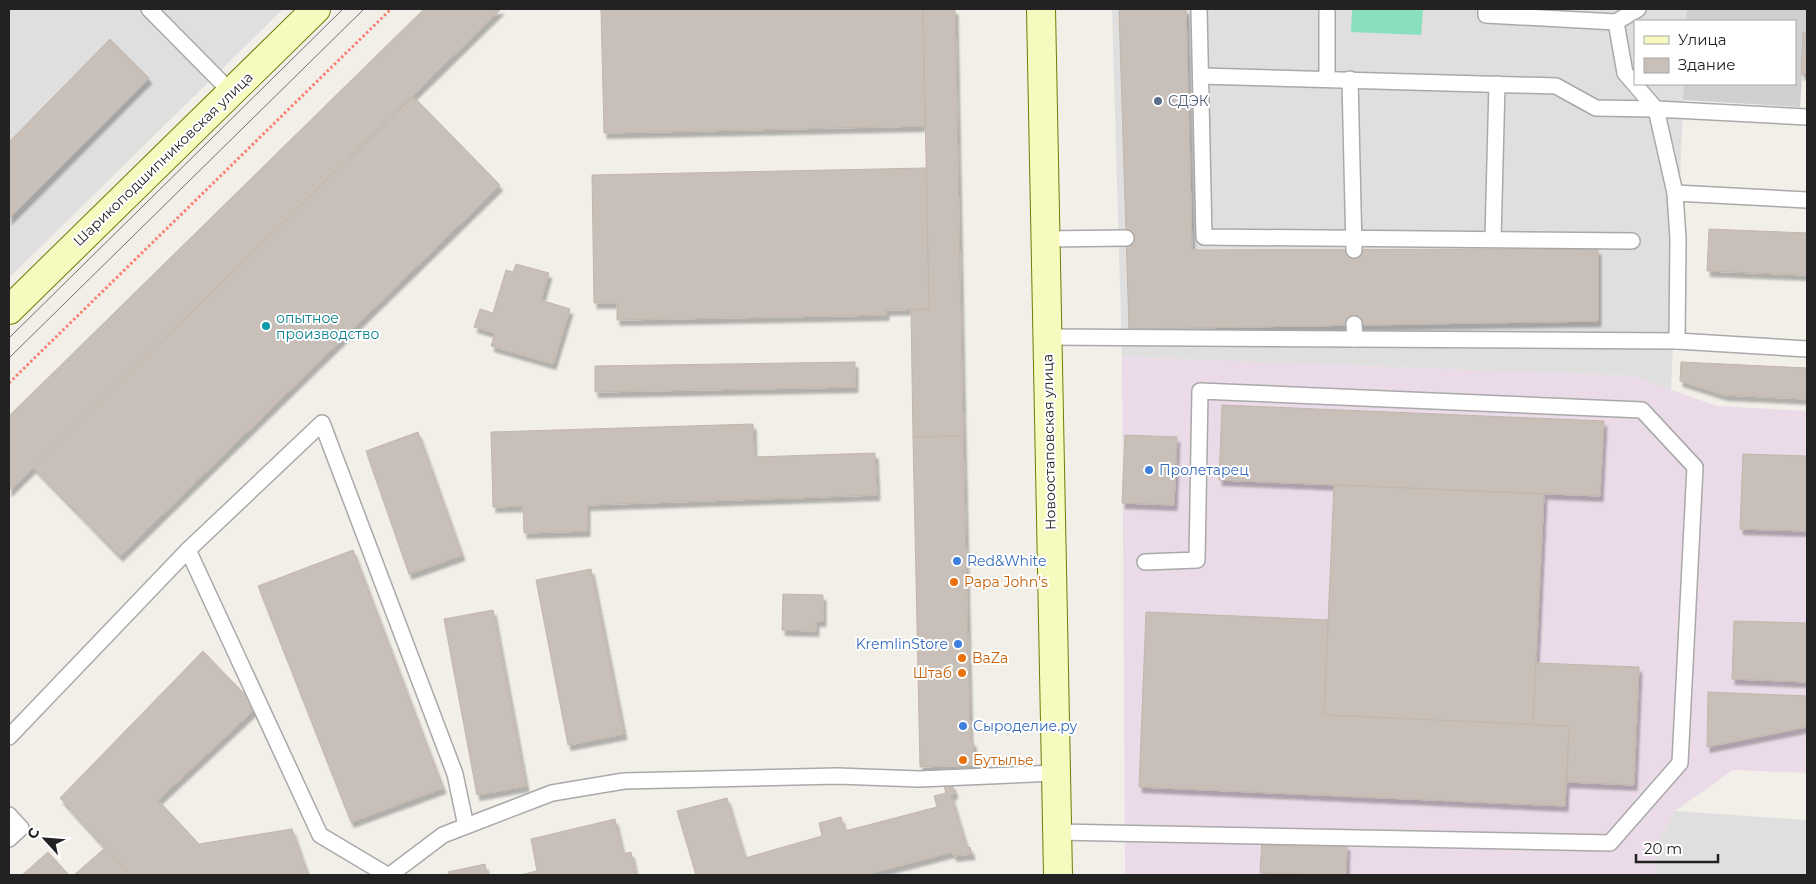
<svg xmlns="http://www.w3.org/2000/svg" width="1816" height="884" viewBox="0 0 1816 884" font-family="Montserrat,sans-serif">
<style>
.residential{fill:#e0dfdf}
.industrial{fill:#ebdbe8}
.religious{fill:#d0d0d0}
.pitch{fill:#88e0be}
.building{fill:#c7bfb8;stroke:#c4b6ab;filter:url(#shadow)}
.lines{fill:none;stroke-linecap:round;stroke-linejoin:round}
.lane-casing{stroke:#a9a9a9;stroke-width:18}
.secondary-casing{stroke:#707d05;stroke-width:30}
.path{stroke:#fa8072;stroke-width:3;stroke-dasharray:2.5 2.5;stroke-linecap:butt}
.lane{stroke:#fff;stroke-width:15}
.secondary{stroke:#f7fabf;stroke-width:28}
.tram{stroke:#707070;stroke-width:1}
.service-dot{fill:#5c6f8a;stroke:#fff;stroke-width:2}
.culture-dot{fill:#0f9aa8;stroke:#fff;stroke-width:2}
.shop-dot{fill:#3f7fe0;stroke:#fff;stroke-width:2}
.food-dot{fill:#e8710a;stroke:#fff;stroke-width:2}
.labels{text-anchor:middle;stroke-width:4;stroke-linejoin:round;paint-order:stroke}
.service-label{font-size:14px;fill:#4e5e75;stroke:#fff;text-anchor:start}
.street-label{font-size:14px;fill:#222;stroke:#fff}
.culture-label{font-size:14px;fill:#0d838f;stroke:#fff;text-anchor:start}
.shop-label{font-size:14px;fill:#366cbe;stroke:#fff;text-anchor:start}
.food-label{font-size:14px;fill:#c56008;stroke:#fff;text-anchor:start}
</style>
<defs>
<filter id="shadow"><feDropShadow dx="3" dy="5.5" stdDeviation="1" flood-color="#0004"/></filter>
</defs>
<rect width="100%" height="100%" fill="#f2efe9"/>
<g class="residential">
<path d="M9,9H283L9,278Z"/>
<path d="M1112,9H1687L1686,21H1635V84H1684L1671,390L1632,376L1122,357Z"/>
<path d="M1675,811L1807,820V875H1655L1659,840Z"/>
</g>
<path class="industrial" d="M1122,357L1632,376L1717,406L1807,411V773L1733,770L1675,811L1659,840L1655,875H1125Z"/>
<path class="religious" d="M1687,9H1807V76H1802L1800,107L1683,100L1684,84H1795V21H1686Z"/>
<path class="pitch" d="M1352,9H1423L1421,35L1351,32Z"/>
<g class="building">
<path d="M424,9H501L9,491V416Z"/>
<path d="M601,9H923L925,126L604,133Z"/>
<path d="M923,9H955L963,436L913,437L911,310L929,309Z"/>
<path d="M1119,9H1186L1192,250L1598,249V321L1129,329Z"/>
<path d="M1803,32H1807V74H1801Z"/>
<path d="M110,39L149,78L9,219V142Z"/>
<path d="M413,96L500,185L120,556L33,467Z"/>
<path d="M926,168L929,309L886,310V315L617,320V303H594L592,175Z"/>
<path d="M1709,229L1807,233V275L1707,271Z"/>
<path d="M516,264L549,273L541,300L570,309L553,364L491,346L495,333L474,327L480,309L493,313L506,270L513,272Z"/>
<path d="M855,362V387L595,392V366Z"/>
<path d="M1681,362L1807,368V399L1724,395L1680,381Z"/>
<path d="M1222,405L1604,421L1600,496L1219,480Z"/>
<path d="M753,424L754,457L875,453L877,495L587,505V531L524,533L523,506L493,507L491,432Z"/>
<path d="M418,432L462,555L409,574L366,451Z"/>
<path d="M1125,435L1177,437L1174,505L1122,503Z"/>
<path d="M963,436L970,741H973L974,765L920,767L913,437Z"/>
<path d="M1743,454L1807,456V531L1740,529Z"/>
<path d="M1334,485L1544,494L1533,725L1324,715Z"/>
<path d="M353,550L443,788L351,822L258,586Z"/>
<path d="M591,569L624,734L568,745L536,580Z"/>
<path d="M783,594L823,595V621H816V631L782,630Z"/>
<path d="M493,610L526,786L477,795L444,619Z"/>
<path d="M1146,612L1328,620L1324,715L1569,726L1565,806L1139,787Z"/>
<path d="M1734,621L1807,623V682L1732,679Z"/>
<path d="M203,651L257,707L158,800L199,844L292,829L308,875H130L60,798Z"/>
<path d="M1536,663L1639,667L1634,785L1567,782L1569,726L1533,725Z"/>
<path d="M1708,692L1807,696V727L1707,747Z"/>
<path d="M952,784L955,793L951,795L967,848L970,847L972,854L954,856L952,852L864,875H696L677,811L727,798L745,858L822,836L819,823L841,817L845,831L937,807L934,796L946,793L944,786Z"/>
<path d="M615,819L623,854L631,852L636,875H520L537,871L531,839Z"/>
<path d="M1262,840L1347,845L1346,875L1260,873Z"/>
<path d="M106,847L130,875H74Z"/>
<path d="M48,852L69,875H22Z"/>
<path d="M485,864L487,875H449L448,872Z"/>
</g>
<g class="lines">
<defs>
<g id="lane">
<path d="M149,9L231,92"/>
<path d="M1199,9L1204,237L1632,241"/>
<path d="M1327,9V79"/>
<path d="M1486,9V15L1616,22"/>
<path d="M1638,9L1616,22L1625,73L1656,109"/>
<path d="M1201,76L1556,86L1596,108L1656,109"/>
<path d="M1350,79L1354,250"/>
<path d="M1675,193L1807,200"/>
<path d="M1045,239L1126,238"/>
<path d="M1493,239L1497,84"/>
<path d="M1354,324L1355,339"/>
<path d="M1047,337L1677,341L1678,239L1675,193L1656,109L1807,117"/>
<path d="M1677,341L1807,349"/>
<path d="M188,550L322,423L455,774L466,826"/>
<path d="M9,737L188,550L320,835L387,875"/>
<path d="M9,815L21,828L9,839"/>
<path d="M1057,832L1610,843L1680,763L1695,467L1642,410L1200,391L1197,560L1145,562"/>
<path d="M390,875L443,835L552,793L624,781L837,776L919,779L1055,773"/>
</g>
<g id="secondary">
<path d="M1041,9L1058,875"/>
<path d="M9,310L316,9"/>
</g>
</defs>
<use href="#lane" class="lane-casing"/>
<use href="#secondary" class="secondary-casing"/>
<path class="path" d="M9,383L391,9"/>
<use href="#lane" class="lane"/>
<use href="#secondary" class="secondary"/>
<g class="tram">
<path d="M9,338L343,9"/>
<path d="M9,358L364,9"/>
</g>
</g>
<circle class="service-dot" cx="1158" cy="101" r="5"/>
<circle class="culture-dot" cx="266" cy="326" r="5"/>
<g class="shop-dot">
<circle cx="1149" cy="470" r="5"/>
<circle cx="957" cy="561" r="5"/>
<circle cx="958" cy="644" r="5"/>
<circle cx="963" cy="726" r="5"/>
</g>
<g class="food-dot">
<circle cx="954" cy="582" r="5"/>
<circle cx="962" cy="658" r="5"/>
<circle cx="962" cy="673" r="5"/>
<circle cx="963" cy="760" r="5"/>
</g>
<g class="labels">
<g class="service-label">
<text x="1168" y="106">СДЭК</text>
</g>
<g class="street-label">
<text transform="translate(163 159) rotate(-44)" y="5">Шарикоподшипниковская улица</text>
<text transform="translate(1049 442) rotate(-91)" y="5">Новоостаповская улица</text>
</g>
<g class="culture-label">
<text x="276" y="323">опытное<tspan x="276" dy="16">производство</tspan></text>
</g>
<g class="shop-label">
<text x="1159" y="475">Пролетарец</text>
<text x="967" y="566">Red&amp;White</text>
<text x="948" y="649" text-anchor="end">KremlinStore</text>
<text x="973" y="731">Сыроделие.ру</text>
</g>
<g class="food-label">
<text x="964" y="587">Papa John's</text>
<text x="972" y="663">BaZa</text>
<text x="952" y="678" text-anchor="end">Штаб</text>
<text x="973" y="765">Бутылье</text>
</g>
</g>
<rect width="1816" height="884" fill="none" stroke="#222222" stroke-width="20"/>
<rect x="1634" y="20" width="162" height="65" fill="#ffffff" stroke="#a7a7a7"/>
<rect x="1644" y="36" width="25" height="8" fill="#f7fabf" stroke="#a7a7a7"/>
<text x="1678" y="45" font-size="15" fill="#222222">Улица</text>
<rect x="1644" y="58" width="25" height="15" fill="#c7bfb8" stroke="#a7a7a7"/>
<text x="1678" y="70" font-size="15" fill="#222222">Здание</text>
<g transform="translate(45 839) rotate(296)" stroke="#ffffff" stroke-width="4" paint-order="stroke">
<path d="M0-4L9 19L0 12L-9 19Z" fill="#222222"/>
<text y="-8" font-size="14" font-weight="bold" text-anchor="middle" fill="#222222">С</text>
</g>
<path d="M1636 854v8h82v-8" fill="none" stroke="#222222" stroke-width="2.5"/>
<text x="1644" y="854" font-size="15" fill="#222222" stroke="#ffffff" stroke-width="4" paint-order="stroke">20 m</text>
</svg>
